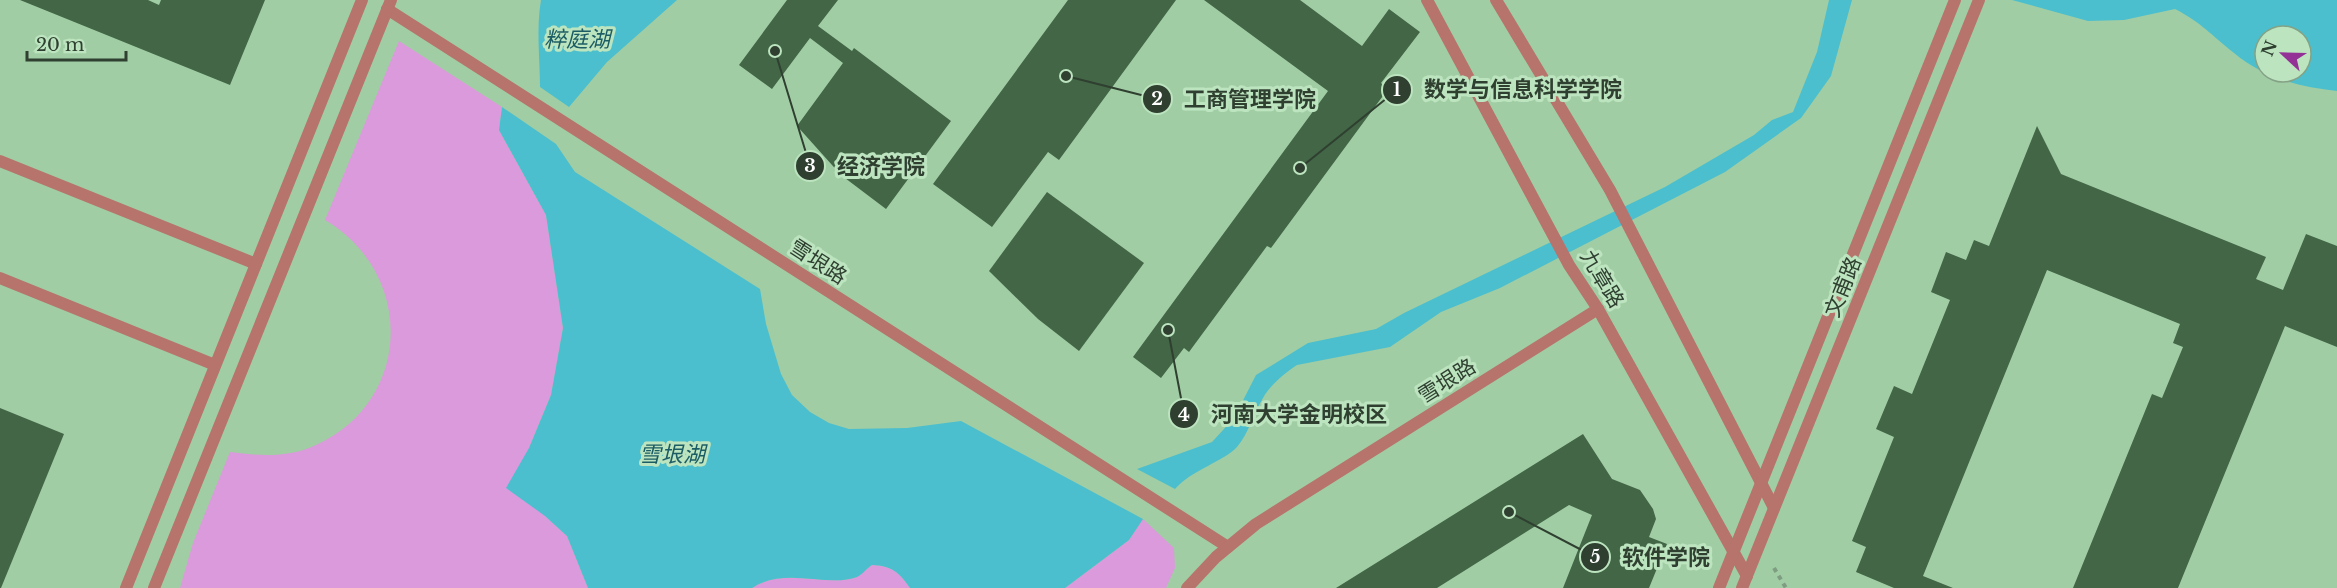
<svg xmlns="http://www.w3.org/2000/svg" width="2337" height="588" viewBox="0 0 2337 588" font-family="'Libre Baskerville','Noto Sans SC',serif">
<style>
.built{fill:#a1cda4;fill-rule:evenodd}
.green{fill:#db9adb}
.water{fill:#4bbfcd;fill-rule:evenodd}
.building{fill:#426646}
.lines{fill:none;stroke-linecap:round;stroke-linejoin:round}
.path{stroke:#7f9d81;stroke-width:4;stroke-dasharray:4.5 4.5;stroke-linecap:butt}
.service{stroke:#b6746c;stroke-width:12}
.labels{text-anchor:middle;stroke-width:6;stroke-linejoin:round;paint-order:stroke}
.street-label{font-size:21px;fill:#2f3f30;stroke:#bce4bf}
.water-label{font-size:22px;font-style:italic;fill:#1c5c64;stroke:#bce4bf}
.leader{fill:none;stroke:#2f3f30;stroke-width:2}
.callout-dot{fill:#2f3f30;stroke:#bce4bf;stroke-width:2}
.mark-label{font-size:18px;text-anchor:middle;font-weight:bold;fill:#fff}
.callout-label{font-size:22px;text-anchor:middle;font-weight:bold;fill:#2f3f30;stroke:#bce4bf;stroke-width:6;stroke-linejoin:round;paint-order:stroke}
</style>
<rect width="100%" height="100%" fill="#b0d7b2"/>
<path class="built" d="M0,0H2337V588H0ZM2265,36H2301V72H2265Z"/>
<g class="green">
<path d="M399,41L502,107L499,130L546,215L563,328L551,395L529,448L545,516L567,536L588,588H180L193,543L230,452C259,456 289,458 316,445C413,401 415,273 325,220Z"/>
<path d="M1143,519L1174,548L1175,568L1166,588H1065L1129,540Z"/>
<path d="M872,565C892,566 899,572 910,588H752C785,566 827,588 857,577C862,574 867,568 872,565Z"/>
</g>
<g class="water">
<path d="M541,0H677L607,62L569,107L540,87C540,58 536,29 541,0Z"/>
<path d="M1829,0H1852L1831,76L1801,118L1725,172L1500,288L1441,312L1390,347L1297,365C1285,373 1270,385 1263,398C1253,414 1249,433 1237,447C1223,462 1193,469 1175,489L1137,469L1212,442L1234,418L1256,375L1308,343L1376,329L1404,313L1665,187L1754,135L1772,120L1793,112L1817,52Z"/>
<path d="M2012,0H2337V91C2299,87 2264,78 2234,53C2211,35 2202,23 2175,9L2124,20L2088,21ZM2265,36H2301V72H2265Z"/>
<path d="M502,107L556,144L575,172L760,289L766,324L781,374L792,395L810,412L829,423L849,429L907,428L961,421L1143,519L1129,540L1065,588H910C899,572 892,566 872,565C867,568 863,574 857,577C827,588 785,566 752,588H588L567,536L545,516L506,488L529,448L551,395L563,328L546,215L499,130Z"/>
</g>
<g class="building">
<path d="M20,0H148L159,5L161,0H265L230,85Z"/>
<path d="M787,0H838L818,26L852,51L854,48L951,121L886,209L841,175L797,126L843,63L810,38L772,89L739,65Z"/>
<path d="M1068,0H1176L1059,160L1048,152L992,227L933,184Z"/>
<path d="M1204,0H1300L1362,46L1389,9L1420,32L1381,83L1388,89L1271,248L1267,246L1189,352L1184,348L1161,378L1133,357L1328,91Z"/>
<path d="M2037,126L2061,174L2266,257L2256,279L2283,290L2306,234L2337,246V347L2285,326L2178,588H2073L2152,394L2162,398L2183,347L2173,343L2180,324L2047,270L1923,576L1953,588H1894L1856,572L1866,547L1852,541L1894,437L1876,429L1894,386L1912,394L1950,300L1931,292L1946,252L1966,260L1974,240L1989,246Z"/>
<path d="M1047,192L1144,263L1079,351L1038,319L989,271Z"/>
<path d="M0,408L64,434L1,588H0Z"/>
<path d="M1583,434L1612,479L1640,490L1653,509L1656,519L1649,537L1667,544L1649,588H1563L1592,515L1569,505L1437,588H1336Z"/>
</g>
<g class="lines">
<path class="path" d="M1774,568L1786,588"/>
<g class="service">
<path d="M1427,0L1569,265L1598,309L1747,576"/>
<path d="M1496,0L1610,190L1774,508"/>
<path d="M387,9L1228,547"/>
<path d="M0,161L256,264"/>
<path d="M0,278L215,365"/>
<path d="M126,588L362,0"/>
<path d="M154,588L391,0"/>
<path d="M1187,588L1216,557L1256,524L1598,309"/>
<path d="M1719,588L1955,0"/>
<path d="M1742,588L1979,0"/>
</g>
</g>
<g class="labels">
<g class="street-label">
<text transform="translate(818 262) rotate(33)" y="7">雪垠路</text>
<text transform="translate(1602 279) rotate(59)" y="7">九章路</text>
<text transform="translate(1843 287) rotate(-68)" y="7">文甫路</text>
<text transform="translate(1447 381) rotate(-32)" y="7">雪垠路</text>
</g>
<g class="water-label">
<text x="577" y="47">粹庭湖</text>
<text x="672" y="462">雪垠湖</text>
</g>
</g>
<path class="leader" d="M1300 168L1397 90M1066 76L1157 99M775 51L810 166M1168 330L1184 414M1509 512L1595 557"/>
<g class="callout-dot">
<circle cx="1300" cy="168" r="6"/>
<circle cx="1066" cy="76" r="6"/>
<circle cx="775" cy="51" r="6"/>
<circle cx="1168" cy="330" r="6"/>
<circle cx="1509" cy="512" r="6"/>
<circle cx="1397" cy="90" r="15"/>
<circle cx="1157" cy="99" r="15"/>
<circle cx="810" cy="166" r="15"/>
<circle cx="1184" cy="414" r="15"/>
<circle cx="1595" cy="557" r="15"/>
</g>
<g class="mark-label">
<text x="1397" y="96">1</text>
<text x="1157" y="105">2</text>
<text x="810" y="172">3</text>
<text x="1184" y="421">4</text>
<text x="1595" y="563">5</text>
</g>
<g class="callout-label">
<text x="1523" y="97">数学与信息科学学院</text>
<text x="1250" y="107">工商管理学院</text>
<text x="881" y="174">经济学院</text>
<text x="1299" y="422">河南大学金明校区</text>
<text x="1666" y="565">软件学院</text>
</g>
<g transform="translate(2283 54) rotate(292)"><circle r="28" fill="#bce4bf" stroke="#84a286" stroke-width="1.5"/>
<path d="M0-4.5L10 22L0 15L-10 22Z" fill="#943197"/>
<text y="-9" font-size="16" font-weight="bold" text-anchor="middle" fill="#2f3f30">N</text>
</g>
<path d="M27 51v9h99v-9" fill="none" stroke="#2f3f30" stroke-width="3"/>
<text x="36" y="51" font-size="18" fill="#2f3f30" stroke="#bce4bf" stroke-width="4.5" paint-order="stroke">20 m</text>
</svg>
